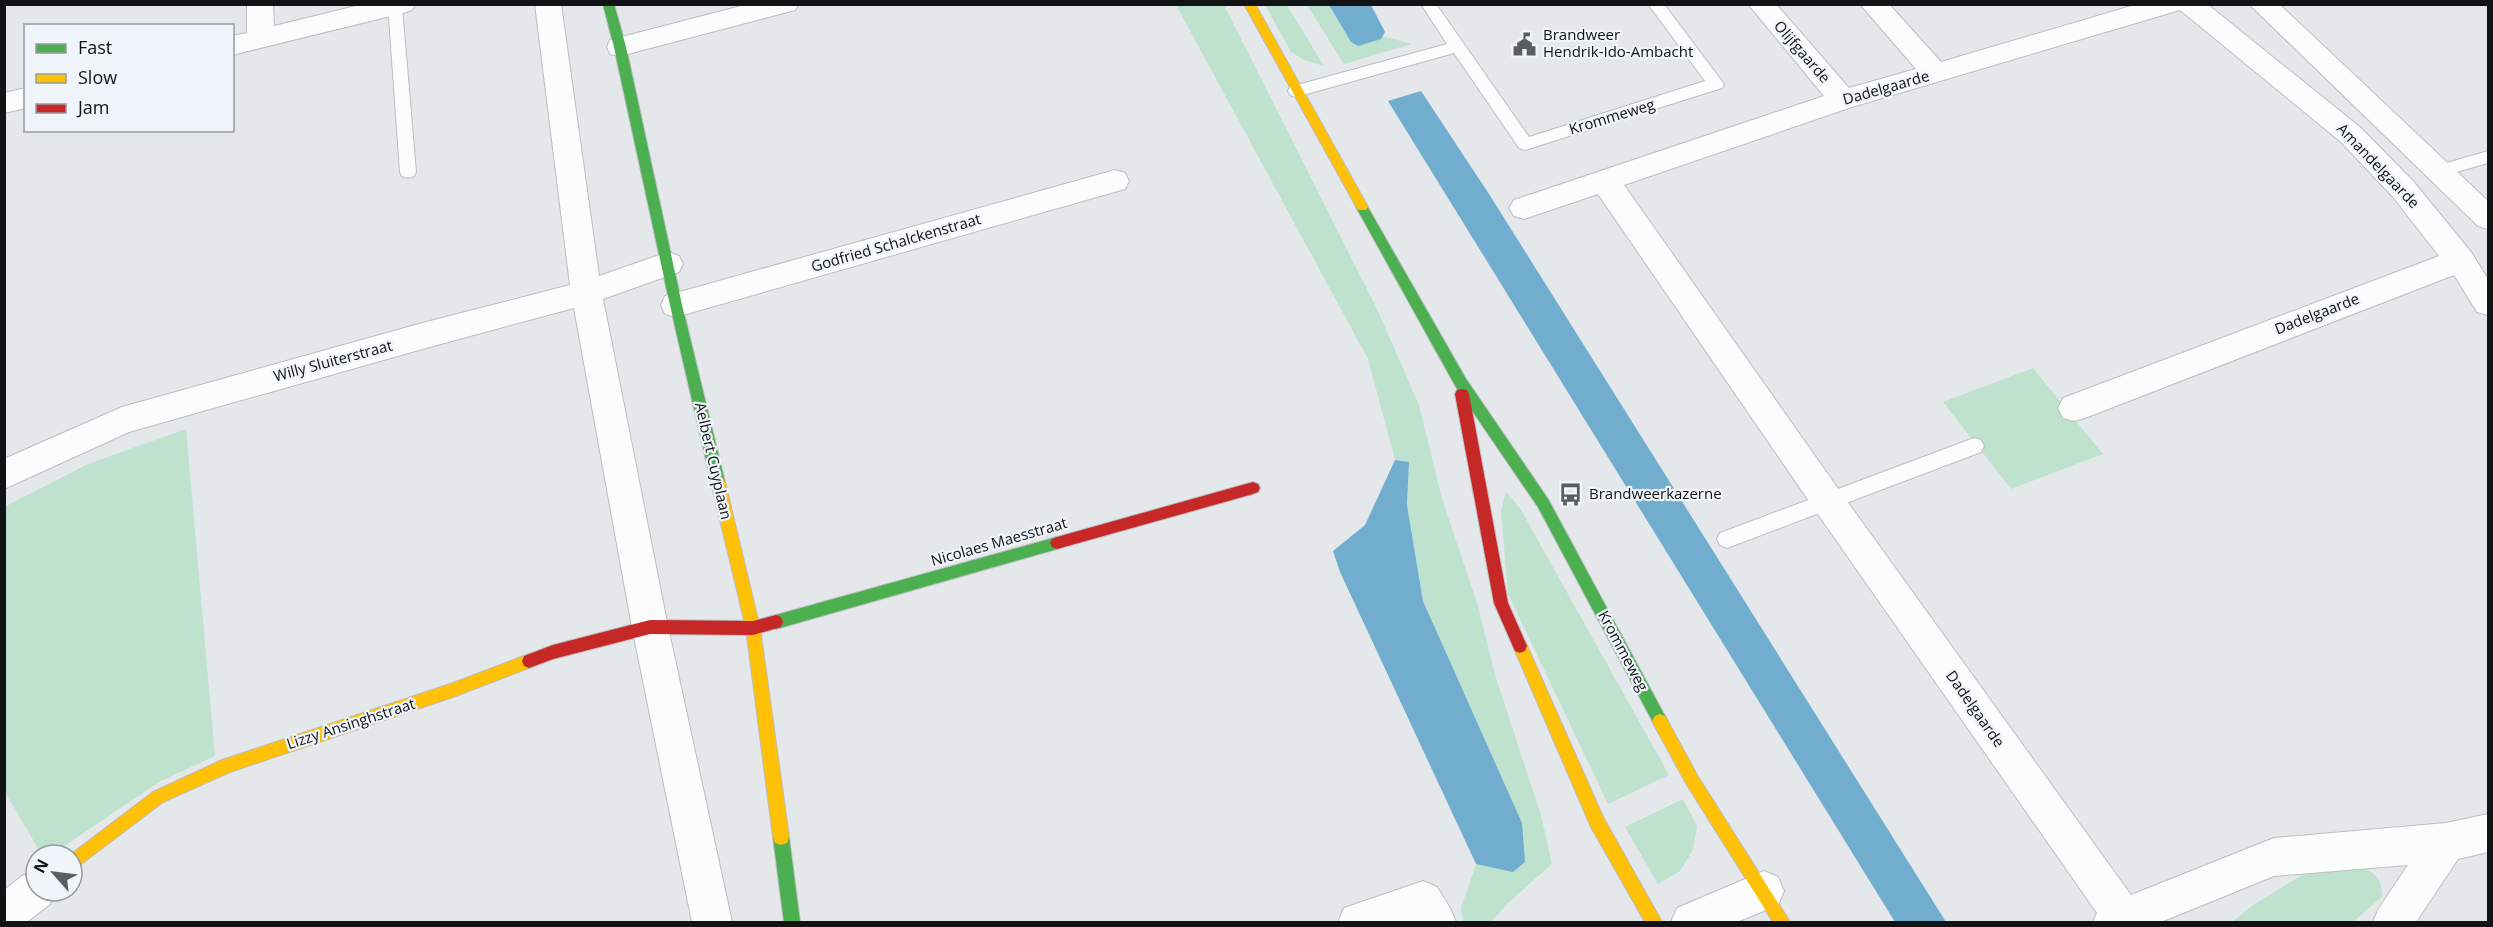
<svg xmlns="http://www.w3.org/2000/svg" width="2493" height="927" viewBox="0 0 2493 927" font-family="'Open Sans',sans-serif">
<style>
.green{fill:#bfe2ce}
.water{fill:#70adcf}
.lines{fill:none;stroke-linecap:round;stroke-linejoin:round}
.lane-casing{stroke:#bcbec0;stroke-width:2}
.street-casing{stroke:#bcbec0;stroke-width:2}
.fast-casing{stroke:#bcbec0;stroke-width:2}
.slow-casing{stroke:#bcbec0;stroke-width:2}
.jam-casing{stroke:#bcbec0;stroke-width:2}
.lane{fill:#fbfcfc;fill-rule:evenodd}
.street{fill:#fbfcfc;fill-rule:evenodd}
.fast{fill:#4caf50;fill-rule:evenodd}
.slow{fill:#ffc107;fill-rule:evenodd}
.jam{fill:#c62828;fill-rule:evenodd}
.labels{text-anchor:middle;stroke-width:4.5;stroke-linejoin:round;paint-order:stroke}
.poi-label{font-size:15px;fill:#111315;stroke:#eff5fa;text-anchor:start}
.street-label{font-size:15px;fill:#111315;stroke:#eff5fa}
</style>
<rect width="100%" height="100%" fill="#e5e8ea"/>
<g class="green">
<path d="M1176,5H1224L1378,311L1419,405L1442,499L1478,606L1496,678L1541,815L1552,864L1508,903L1491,922H1463L1461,908L1476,864L1513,871L1522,823L1423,601L1407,505L1409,463L1395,460L1368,359Z"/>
<path d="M1265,5H1287L1324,66L1304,60L1291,52Z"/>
<path d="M1307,5H1329L1351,42L1381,39L1382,36L1412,44L1344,64Z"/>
<path d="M2033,368L2103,454L2011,489L1943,402Z"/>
<path d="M186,429L215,756L159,782L51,855H42L5,792L4,507L88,464Z"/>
<path d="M1506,491L1521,510L1669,775L1608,804L1508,594L1501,511Z"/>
<path d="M1683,799L1697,826L1693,850L1680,871L1658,884L1625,827Z"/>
<path d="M2362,868C2378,874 2381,879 2382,897L2353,922H2232L2253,905L2302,875Z"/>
</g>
<g class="water">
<path d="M1329,5H1371L1385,32L1381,39L1358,46L1351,42Z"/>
<path d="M1421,91L1489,194L1946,922H1895L1388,101Z"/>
<path d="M1395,460L1409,462L1407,505L1423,601L1522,823L1525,862L1513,872L1476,864L1340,572L1333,551L1365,525Z"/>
</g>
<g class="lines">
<defs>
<g id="lane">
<path d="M388,4H400L402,7L416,172L414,176L408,178L402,176L400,172Z"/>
<path d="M1421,4H1436L1529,137L1705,81L1648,4H1664L1724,84L1722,88L1525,150L1519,148L1454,53L1296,97L1290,95L1288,91L1290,87L1447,44Z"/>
<path d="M2488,151V163L2439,177L2433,175L2431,171L2433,167Z"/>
<path d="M1974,438L1981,440L1984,446L1981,452L1727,548L1720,545L1717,539L1720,533Z"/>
</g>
<g id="street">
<path d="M247,4H273L274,26L364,4H416L412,10L403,13L232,55V36L247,33Z"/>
<path d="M535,4H561L599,276L668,252L679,256L683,264L679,272L603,299L668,627L732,922H692L632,627L574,308L426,348L129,432L4,489V459L122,407L426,322L570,285Z"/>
<path d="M749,4H799L795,10L620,56L610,54L607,47L610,40Z"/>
<path d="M1748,4H1776L1849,88L1916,69L1860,4H1889L1941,62L2138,4H2207L2361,128L2413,181L2471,252L2488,279V315L2477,312L2454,275L2085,418L2074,421L2063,418L2058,408L2063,398L2439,256L2393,197L2341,142L2180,10L1852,107L1624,185L1839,490L2131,895L2274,838L2446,823L2488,814V852L2458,859L2416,922H2373L2379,908L2408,865L2274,876L2161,922H2093L2097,913L1815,510L1598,194L1524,219L1514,216L1509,208L1514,200L1824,96Z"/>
<path d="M2249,4H2279L2488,201V229L2478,226Z"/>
<path d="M26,88V108L4,113V93Z"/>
<path d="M1115,170L1125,173L1129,181L1125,189L676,317L665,314L661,305L665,296L676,293Z"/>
<path d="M36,870V891H55L50,904L27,922H4V890L22,876Z"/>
<path d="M1764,871L1778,877L1784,891L1778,905L1737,922H1671L1677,908Z"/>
<path d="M1423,881L1437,887L1450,908L1456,922H1338L1344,908Z"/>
</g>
<g id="fast">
<path d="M603,4H614L626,47L682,305L725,482L723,486L718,488L713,486L711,482L670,305L614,47Z"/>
<path d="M1362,202L1366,204L1466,379L1548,499L1665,716L1668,721L1665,726L1660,728L1655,726L1538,507L1456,387L1356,207Z"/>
<path d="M1057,537L1062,539L1064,543L1062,547L1057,549L776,629L771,627L769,622L771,617L776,615Z"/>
<path d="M781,829L787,831L789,837L800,922H784L773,837L775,831Z"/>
</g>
<g id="slow">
<path d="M1244,4H1255L1368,207L1366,210H1358Z"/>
<path d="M718,476L723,478L725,482L760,628L789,837L787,843L781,845L775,843L773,837L746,628L711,482L713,478Z"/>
<path d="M1520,639L1525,641L1603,817L1662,922H1645L1591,827L1513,646L1515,641Z"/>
<path d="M529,654L534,656L536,661L534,666L453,697L230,772L163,802L72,871V855H70L153,792L222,760L453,683Z"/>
<path d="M1660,714L1665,716L1697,775L1790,922H1773L1687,785L1652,721L1655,716Z"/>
</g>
<g id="jam">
<path d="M1462,389L1467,390L1469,394L1508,603L1527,646L1525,651L1520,653L1515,651L1494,603L1455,394L1457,390Z"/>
<path d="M1253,482L1258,484L1260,488L1258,492L1253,494L1057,549L1052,547L1050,543L1052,539L1057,537Z"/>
<path d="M776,615L781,617L783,622L781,627L753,635L650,634L553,659L529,668L524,666L522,661L524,656L553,645L650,620L753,621Z"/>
</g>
</defs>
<use href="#lane" class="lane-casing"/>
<use href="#street" class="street-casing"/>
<use href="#fast" class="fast-casing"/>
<use href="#slow" class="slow-casing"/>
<use href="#jam" class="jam-casing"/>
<use href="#lane" class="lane"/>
<use href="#street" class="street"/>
<use href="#fast" class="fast"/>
<use href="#slow" class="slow"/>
<use href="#jam" class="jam"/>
</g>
<defs>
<symbol id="civic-bare" viewBox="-9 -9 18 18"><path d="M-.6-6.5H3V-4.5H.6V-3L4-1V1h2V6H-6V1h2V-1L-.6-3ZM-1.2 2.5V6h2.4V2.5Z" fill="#5b5e60" stroke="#eff5fa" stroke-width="2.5" paint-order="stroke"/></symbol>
<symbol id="bus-bare" viewBox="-9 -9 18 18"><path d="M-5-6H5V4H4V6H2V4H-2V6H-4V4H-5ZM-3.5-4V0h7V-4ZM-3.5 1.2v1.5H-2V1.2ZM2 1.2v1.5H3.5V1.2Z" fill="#5b5e60" stroke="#eff5fa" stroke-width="2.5" paint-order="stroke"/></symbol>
</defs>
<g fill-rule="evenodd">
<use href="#civic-bare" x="1508" y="28" width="33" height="33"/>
<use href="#bus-bare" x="1554" y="478" width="33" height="33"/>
</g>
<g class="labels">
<g class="poi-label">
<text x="1543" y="40">Brandweer<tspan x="1543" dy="17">Hendrik-Ido-Ambacht</tspan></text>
<text x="1589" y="499">Brandweerkazerne</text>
</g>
<g class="street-label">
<text transform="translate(1802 52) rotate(49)" y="5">Olijfgaarde</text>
<text transform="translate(1886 88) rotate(-16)" y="5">Dadelgaarde</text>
<text transform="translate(1612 117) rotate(-17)" y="5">Krommeweg</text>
<text transform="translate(2378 166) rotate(46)" y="5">Amandelgaarde</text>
<text transform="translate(896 243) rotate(-16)" y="5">Godfried Schalckenstraat</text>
<text transform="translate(2317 314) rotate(-21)" y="5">Dadelgaarde</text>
<text transform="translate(333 361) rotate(-15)" y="5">Willy Sluiterstraat</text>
<text transform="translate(713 461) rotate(77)" y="5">Aelbert Cuyplaan</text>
<text transform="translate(999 542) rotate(-16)" y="5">Nicolaes Maesstraat</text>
<text transform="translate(1623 651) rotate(62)" y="5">Krommeweg</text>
<text transform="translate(1975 709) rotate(55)" y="5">Dadelgaarde</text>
<text transform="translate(351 724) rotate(-18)" y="5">Lizzy Ansinghstraat</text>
</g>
</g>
<rect width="2493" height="927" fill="none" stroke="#111315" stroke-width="12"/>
<rect x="24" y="24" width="210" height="108" fill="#eff5fa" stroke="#969b9e" stroke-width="1.5"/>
<rect x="36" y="44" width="30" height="9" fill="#4caf50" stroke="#969b9e" stroke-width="1.5"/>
<text x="78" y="54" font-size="18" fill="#111315">Fast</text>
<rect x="36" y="74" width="30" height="9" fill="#ffc107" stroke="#969b9e" stroke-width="1.5"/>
<text x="78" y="84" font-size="18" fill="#111315">Slow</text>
<rect x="36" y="104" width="30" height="9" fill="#c62828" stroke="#969b9e" stroke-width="1.5"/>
<text x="78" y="114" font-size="18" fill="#111315">Jam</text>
<g transform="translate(54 873) rotate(298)"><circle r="28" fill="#eff5fa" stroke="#969b9e" stroke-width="1.5"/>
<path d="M0-4.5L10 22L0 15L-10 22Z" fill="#5b5e60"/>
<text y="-9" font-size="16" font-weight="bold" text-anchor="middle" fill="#111315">N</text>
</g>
</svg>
